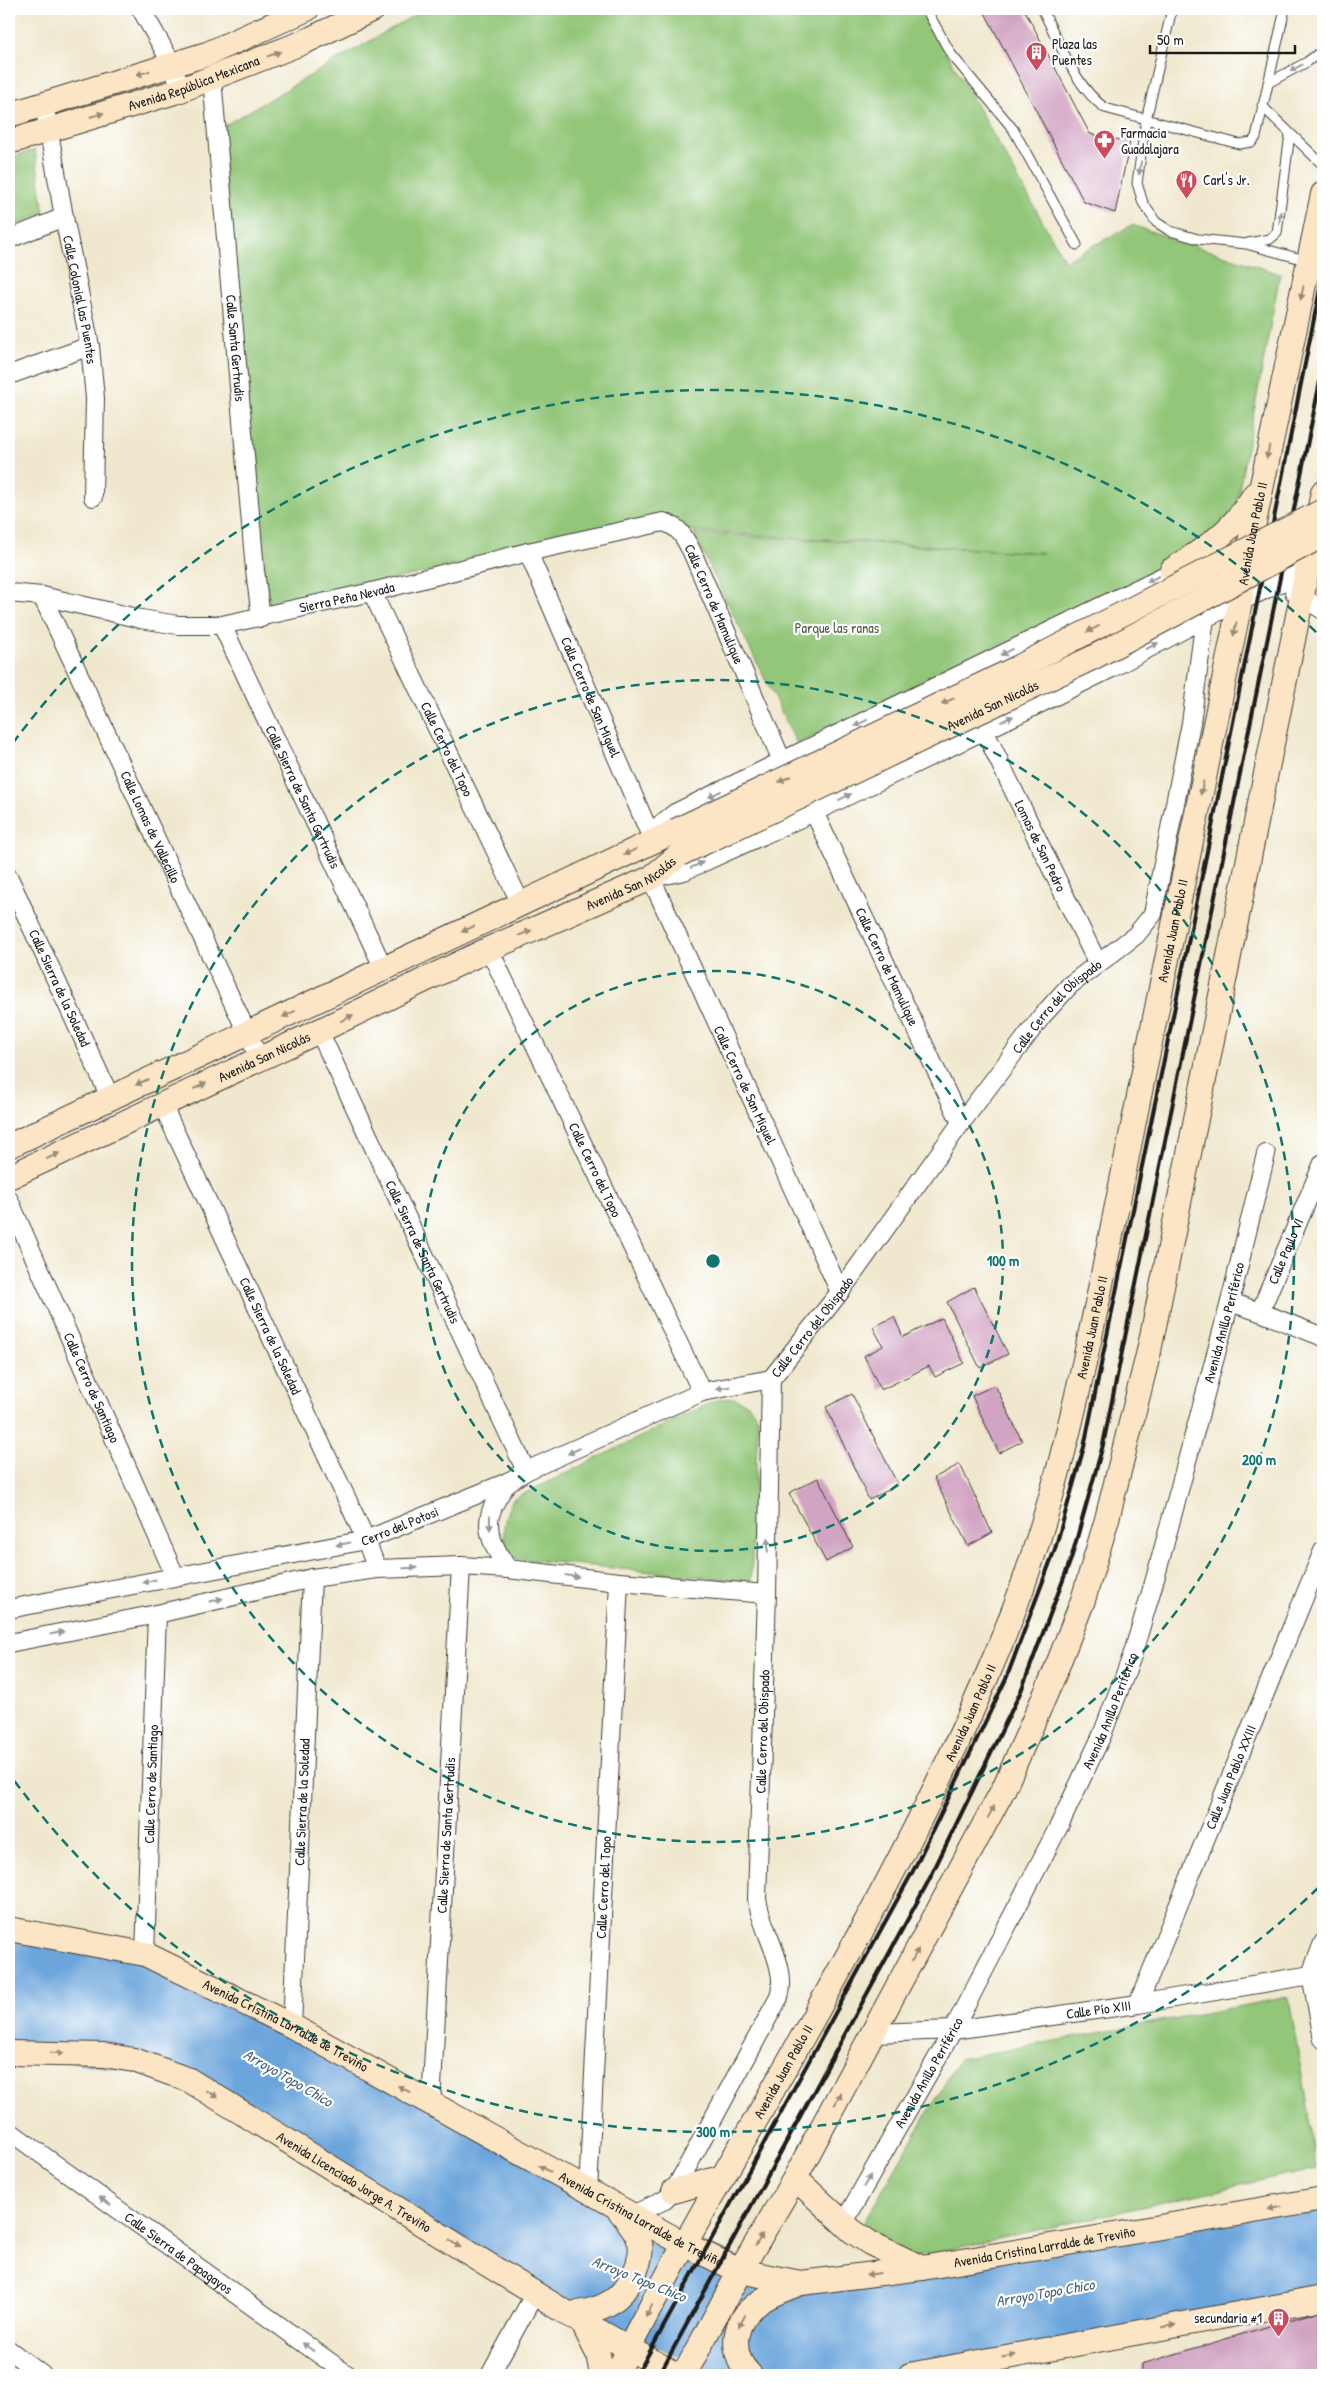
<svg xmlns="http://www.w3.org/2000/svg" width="1332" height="2384" viewBox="0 0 1332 2384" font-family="'Patrick Hand',sans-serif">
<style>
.green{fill:#92c678;stroke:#57714a}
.water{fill:#6ca5db;stroke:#44607c}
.building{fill:#d2a4c3}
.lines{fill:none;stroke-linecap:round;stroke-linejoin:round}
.lane-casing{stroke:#3c3b37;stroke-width:11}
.street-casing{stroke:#3c3b37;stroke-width:20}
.secondary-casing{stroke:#3c3b37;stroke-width:26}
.lane{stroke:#fff;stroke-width:9}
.street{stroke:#fff;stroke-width:18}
.secondary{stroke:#fce5c4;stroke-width:24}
.rail{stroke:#1c1c1c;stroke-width:4}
.secondary-bridge-casing{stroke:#3c3b37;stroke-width:26;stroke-linecap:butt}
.secondary-bridge{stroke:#fce5c4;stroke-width:24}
.oneway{fill:#978b78}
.oneway2{fill:#999}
.ring{fill:none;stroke:#0f766e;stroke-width:2.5;stroke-dasharray:9 6}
.labels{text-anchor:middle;stroke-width:4.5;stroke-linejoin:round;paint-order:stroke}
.poi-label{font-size:14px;fill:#1c1c1c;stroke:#fff;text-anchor:start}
.street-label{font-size:14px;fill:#1c1c1c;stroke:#fff}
.park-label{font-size:14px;fill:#4b6041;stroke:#fff}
.water-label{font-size:15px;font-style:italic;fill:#44607c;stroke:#fff}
.centre{fill:#0f766e;stroke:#fff;stroke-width:2.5}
.ring-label{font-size:15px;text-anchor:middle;font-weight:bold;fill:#0f766e;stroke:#fff;stroke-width:4.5;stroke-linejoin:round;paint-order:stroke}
</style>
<rect width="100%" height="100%" fill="#fff"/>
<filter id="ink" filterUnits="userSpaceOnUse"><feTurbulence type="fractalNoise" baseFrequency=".02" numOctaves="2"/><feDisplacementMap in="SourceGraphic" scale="10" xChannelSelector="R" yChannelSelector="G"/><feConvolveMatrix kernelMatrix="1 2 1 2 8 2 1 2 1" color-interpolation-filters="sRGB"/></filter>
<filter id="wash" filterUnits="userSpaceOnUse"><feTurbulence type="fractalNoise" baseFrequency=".0096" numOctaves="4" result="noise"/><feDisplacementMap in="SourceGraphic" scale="20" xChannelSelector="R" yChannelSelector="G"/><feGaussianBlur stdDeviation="1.12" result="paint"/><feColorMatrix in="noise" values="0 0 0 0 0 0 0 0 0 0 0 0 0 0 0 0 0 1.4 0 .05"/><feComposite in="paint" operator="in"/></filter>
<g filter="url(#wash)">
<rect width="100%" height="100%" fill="#f0e8ce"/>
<g class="green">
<path d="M425,9H922L1065,261L1132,225L1280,274L1234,517L1194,562L797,744L693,533L1043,553L679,530L648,524L270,606L260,557L220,128Z"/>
<path d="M35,150L44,213L9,228V158Z"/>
<path d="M734,1398L748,1404L758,1418L751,1582L512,1558C500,1537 502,1520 513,1499L718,1399Z"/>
<path d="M1289,1997L1317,2168L907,2259L860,2229L959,2059Z"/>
</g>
<path class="water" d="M9,1930L145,1954L618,2209L801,2283L1323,2199V2298L910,2375H722L535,2293L189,2080L9,2052Z"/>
<g id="blocks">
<g class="building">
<path d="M983,9H1024L1090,134L1130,142L1115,213L1084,202Z"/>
<path d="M974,1287L1008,1354L980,1368L947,1302Z"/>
<path d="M894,1317L903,1337L942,1318L964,1363L935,1377L929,1366L881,1390L864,1356L883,1346L873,1327Z"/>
<path d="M995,1385L1022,1441L999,1453L972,1396Z"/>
<path d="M852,1394L898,1485L869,1500L826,1407Z"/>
<path d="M960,1464L992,1533L968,1546L934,1478Z"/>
<path d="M818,1478L853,1547L826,1562L789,1493Z"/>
<path d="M1323,2310V2375H1142V2364Z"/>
</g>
</g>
</g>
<g filter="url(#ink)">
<use href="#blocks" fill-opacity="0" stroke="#3c3b37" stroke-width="1"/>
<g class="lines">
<defs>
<g id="lane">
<path d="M926,9L951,54L1013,129L1077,245"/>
<path d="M1042,9C1059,41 1075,87 1105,108L1239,144L1252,142L1256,137L1285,9"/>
<path d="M1172,9L1146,120L1137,183L1143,203L1156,222L1170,231L1198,239L1246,244L1309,261"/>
<path d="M1268,83L1307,62L1323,50"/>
<path d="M1262,106L1323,165"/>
<path d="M1248,243L1270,239L1277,233L1290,134"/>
</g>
<g id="street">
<path d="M141,9L172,64L181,90"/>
<path id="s1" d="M212,78L255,570L261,618"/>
<path id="s2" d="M44,104L64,217L90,346L95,398L93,497"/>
<path d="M9,239L64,217"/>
<path d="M9,375L90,346"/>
<path id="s3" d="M528,552L653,841"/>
<path id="s4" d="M372,592L521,904"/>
<path d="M1294,592L1323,610"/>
<path id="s5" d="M9,593L42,596L141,619L178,625H222L372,592L528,552L663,522C679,526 685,538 692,552L782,761"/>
<path id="s6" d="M42,596L259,1058"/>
<path id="s7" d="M222,625L384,969"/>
<path id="s8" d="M984,730L1097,962"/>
<path id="s9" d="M814,812L961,1123"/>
<path d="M653,841L656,828L675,813L1184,566"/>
<path id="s10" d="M9,878L110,1097"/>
<path id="s11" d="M489,949L702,1392"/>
<path id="s12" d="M319,1031L526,1471"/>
<path id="s13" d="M162,1104L366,1540L377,1569"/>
<path id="s14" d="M9,1200L175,1576"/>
<path d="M840,1292L651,878L684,871L814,812L1033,707L1110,669L1205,618L1307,570L1323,560"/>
<path d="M1230,1302L1260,1312L1323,1337"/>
<path id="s15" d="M1260,1312L1323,1163"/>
<path d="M508,1569C483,1532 482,1516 509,1481"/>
<path id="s16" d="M9,1609L366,1540L510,1481L526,1471L702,1392L771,1379"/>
<path d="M9,1643L157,1614L312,1578L377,1569L461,1566L508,1569L619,1582L767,1594"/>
<path d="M1323,1943L1311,1974L1323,2039"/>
<path id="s17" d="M145,1954L157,1614"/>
<path id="s18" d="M1138,2004L1323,1551"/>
<path id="s19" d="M292,2026L312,1578"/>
<path id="s20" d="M874,2033L953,2030L1138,2004L1323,1973"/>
<path id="s21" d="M431,2104L461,1566"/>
<path id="s22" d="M9,2131L348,2375"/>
<path id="s23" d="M588,2192L619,1582"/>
<path id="s24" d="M632,2215L665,2200L674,2191L779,1997C789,1967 761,1930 757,1899L767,1594L771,1379L840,1292L961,1123L1042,1016L1070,985L1136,935L1153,914L1191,723L1205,618L1201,590"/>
<path id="s25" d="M843,2224L953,2030L1058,1828L1102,1735L1132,1656L1155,1579L1230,1302L1266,1154"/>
<path d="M9,2350L42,2375"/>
<path d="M490,2375L535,2293"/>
</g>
<g id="secondary">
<path d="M9,115L207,54L307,9"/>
<path id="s26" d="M9,142L178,91L304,42L373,9"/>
<path d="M1172,570C1209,546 1232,532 1255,494"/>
<path d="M9,1146L675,831"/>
<path id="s27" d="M9,1177L319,1031L489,949L651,878L680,854"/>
<path id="s28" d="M9,1929L145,1954L292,2026L684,2244L740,2271L801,2283L922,2268L1323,2199"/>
<path id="s29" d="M9,2053L104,2055L134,2060L189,2080L568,2314L677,2375"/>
<path d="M795,2178L852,2231L870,2243L922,2268"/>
<path d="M674,2191L723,2177"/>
<path d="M568,2314C602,2311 622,2302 636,2270C639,2263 642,2250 640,2243C637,2230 627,2220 619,2210"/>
<path d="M582,2322L598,2354L602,2375"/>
<path id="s30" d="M617,2375C630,2343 647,2313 664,2282C694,2226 726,2171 758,2116C844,1964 931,1811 998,1650C1062,1498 1091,1332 1124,1171C1162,981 1201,791 1240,602L1250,542L1323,194"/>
<path d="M684,2375L740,2271L795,2178L1004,1788L1053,1677L1083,1600L1107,1519L1149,1351L1323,492"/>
<path d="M750,2375C740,2365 736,2355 736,2341C738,2306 773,2293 801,2283"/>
<path d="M910,2375L1323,2298"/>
</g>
</defs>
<use href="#lane" class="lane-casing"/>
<use href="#street" class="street-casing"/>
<use href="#secondary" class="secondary-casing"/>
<use href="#lane" class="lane"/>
<use href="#street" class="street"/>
<use href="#secondary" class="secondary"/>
<g class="rail">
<path d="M637,2375L913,1871L1006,1679L1055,1549L1084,1447L1211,832L1323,274"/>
<path d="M659,2375L928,1882L1021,1691L1071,1559L1103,1445L1323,367"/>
</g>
<defs>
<g id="secondary-bridge">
<path d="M675,831L1017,668L1323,511"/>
<path id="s31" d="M680,854L1094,657L1323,535"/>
</g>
</defs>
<use href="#secondary-bridge" class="secondary-bridge-casing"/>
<use href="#secondary-bridge" class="secondary-bridge"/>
</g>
<defs><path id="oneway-solid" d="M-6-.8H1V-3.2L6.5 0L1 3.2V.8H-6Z" transform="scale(1.25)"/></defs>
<g class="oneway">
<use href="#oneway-solid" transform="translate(274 54) rotate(-21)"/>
<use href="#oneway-solid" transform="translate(143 73) rotate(163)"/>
<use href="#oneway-solid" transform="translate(97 115) rotate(-16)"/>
<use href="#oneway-solid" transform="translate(1302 293) rotate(102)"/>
<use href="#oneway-solid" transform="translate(1268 452) rotate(102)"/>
<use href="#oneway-solid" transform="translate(1093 629) rotate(153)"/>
<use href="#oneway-solid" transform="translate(1235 629) rotate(102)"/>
<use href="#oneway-solid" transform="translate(948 701) rotate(155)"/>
<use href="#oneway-solid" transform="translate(785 779) rotate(155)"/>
<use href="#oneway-solid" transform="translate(1202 788) rotate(102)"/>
<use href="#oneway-solid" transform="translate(630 852) rotate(154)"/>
<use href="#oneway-solid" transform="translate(468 929) rotate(155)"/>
<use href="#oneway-solid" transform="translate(525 933) rotate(-23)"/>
<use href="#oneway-solid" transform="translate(289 1014) rotate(154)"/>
<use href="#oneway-solid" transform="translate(347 1018) rotate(-26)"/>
<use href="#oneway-solid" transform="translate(142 1082) rotate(155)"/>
<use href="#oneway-solid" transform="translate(200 1086) rotate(-25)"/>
<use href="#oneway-solid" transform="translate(53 1156) rotate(-25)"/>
<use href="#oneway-solid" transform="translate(991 1812) rotate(-62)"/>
<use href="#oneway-solid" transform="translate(915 1955) rotate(-62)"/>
<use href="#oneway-solid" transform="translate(57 2053) rotate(3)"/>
<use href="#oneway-solid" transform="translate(404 2089) rotate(-151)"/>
<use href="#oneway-solid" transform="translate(212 2094) rotate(32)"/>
<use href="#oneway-solid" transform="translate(838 2099) rotate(-61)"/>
<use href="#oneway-solid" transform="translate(545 2169) rotate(-151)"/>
<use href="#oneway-solid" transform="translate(1275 2208) rotate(170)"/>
<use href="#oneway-solid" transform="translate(759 2240) rotate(-59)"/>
<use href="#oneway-solid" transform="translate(455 2244) rotate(32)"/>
<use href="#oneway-solid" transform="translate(873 2274) rotate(173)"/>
<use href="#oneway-solid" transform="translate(649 2311) rotate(118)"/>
<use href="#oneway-solid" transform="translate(742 2321) rotate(118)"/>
<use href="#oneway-solid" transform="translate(1169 2326) rotate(-11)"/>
<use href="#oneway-solid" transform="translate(1009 2356) rotate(-11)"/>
</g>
<g class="oneway2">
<use href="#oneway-solid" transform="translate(1296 68) rotate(152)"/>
<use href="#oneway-solid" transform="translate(1140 168) rotate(98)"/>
<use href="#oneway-solid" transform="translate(1280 218) rotate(-81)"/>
<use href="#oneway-solid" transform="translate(1153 579) rotate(154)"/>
<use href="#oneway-solid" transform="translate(1152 646) rotate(-28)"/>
<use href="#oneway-solid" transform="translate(1007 652) rotate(153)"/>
<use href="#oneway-solid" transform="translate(1007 719) rotate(-25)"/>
<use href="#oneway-solid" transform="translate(861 723) rotate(154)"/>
<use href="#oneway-solid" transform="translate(715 794) rotate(154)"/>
<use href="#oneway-solid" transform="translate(845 797) rotate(-26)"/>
<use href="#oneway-solid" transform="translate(697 865) rotate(-25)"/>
<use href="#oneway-solid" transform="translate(723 1388) rotate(169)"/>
<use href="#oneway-solid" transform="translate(574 1451) rotate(155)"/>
<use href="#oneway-solid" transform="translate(490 1523) rotate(90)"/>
<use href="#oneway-solid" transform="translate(343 1544) rotate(169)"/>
<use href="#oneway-solid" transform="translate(768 1545) rotate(-89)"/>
<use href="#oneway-solid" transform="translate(410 1568) rotate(-2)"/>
<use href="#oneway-solid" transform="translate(572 1576) rotate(7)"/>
<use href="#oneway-solid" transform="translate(149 1581) rotate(169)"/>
<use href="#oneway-solid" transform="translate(216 1600) rotate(-13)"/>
<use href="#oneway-solid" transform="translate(57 1633) rotate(-11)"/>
<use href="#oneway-solid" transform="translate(867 2181) rotate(-60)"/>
<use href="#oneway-solid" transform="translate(105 2201) rotate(-144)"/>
<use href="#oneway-solid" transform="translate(308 2347) rotate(-144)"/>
</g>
</g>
<g class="ring">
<circle cx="713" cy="1261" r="290"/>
<circle cx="713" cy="1261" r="581"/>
<path d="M1318 1888A871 871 0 0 1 13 1779M13 743A871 871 0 0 1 1318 634"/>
</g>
<defs>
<symbol id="building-pin" viewBox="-11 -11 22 30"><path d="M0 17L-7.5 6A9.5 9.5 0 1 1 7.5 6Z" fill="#d1495b" stroke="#fff"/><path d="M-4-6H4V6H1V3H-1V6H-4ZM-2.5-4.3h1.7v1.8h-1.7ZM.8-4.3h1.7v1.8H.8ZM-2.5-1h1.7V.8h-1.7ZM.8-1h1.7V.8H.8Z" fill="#fff"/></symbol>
<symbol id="pharmacy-pin" viewBox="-11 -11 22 30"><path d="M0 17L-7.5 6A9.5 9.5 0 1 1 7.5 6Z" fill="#d1495b" stroke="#fff"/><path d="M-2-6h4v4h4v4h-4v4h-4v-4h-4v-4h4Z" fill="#fff"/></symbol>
<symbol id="restaurant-pin" viewBox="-11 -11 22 30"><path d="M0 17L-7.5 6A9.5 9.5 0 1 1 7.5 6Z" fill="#d1495b" stroke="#fff"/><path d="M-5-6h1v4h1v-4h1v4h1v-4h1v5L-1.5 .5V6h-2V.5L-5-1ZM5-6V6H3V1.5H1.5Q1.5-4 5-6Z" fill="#fff"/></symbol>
</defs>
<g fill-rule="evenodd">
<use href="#building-pin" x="1024" y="40" width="25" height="34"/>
<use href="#pharmacy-pin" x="1092" y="128" width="25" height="34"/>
<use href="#restaurant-pin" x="1174" y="168" width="25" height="34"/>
<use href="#building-pin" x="1266" y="2306" width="25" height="34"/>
</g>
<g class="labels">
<g class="poi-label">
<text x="1052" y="49">Plaza las<tspan x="1052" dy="16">Puentes</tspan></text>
<text x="1121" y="138">Farmacia<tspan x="1121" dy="16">Guadalajara</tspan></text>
<text x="1203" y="185">Carl's Jr.</text>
<text x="1262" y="2323" text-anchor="end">secundaria #1</text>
</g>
<g class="street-label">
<text dy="5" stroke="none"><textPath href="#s26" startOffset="194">Avenida República Mexicana</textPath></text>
<text dy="5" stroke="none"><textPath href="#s2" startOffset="199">Calle Colonial las Puentes</textPath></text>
<text dy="5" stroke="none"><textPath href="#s1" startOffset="271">Calle Santa Gertrudis</textPath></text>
<text dy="5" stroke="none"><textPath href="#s30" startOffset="1966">Avenida Juan Pablo II</textPath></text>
<text dy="5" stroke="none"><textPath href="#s5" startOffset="344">Sierra Peña Nevada</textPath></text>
<text dy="5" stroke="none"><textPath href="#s5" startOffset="769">Calle Cerro de Mamulique</textPath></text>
<text dy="5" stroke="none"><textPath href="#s3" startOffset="158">Calle Cerro de San Miguel</textPath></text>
<text dy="5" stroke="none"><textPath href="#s31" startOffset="346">Avenida San Nicolás</textPath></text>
<text dy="5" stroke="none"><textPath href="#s4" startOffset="174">Calle Cerro del Topo</textPath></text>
<text dy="5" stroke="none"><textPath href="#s7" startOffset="190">Calle Sierra de Santa Gertrudis</textPath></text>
<text dy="5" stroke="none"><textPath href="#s6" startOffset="255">Calle Lomas de Vallecillo</textPath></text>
<text dy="5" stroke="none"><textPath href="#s8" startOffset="129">Lomas de San Pedro</textPath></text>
<text dy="5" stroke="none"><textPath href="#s27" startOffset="688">Avenida San Nicolás</textPath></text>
<text dy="5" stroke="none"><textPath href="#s30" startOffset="1561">Avenida Juan Pablo II</textPath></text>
<text dy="5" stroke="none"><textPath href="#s9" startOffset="171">Calle Cerro de Mamulique</textPath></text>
<text dy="5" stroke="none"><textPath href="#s10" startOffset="121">Calle Sierra de la Soledad</textPath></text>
<text dy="5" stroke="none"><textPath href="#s24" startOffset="1362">Calle Cerro del Obispado</textPath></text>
<text dy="5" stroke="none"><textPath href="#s27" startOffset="282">Avenida San Nicolás</textPath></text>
<text transform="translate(745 1085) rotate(65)" y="5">Calle Cerro de San Miguel</text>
<text dy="5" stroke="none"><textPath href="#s11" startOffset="245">Calle Cerro del Topo</textPath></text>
<text dy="5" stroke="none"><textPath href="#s12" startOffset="244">Calle Sierra de Santa Gertrudis</textPath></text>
<text dy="5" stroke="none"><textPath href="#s15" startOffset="66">Calle Paulo VI</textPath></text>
<text dy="5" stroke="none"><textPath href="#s25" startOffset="984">Avenida Anillo Periférico</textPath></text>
<text dy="5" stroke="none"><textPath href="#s24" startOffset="958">Calle Cerro del Obispado</textPath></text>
<text dy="5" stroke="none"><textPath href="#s30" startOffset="1156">Avenida Juan Pablo II</textPath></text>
<text dy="5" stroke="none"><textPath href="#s13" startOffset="256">Calle Sierra de la Soledad</textPath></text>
<text dy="5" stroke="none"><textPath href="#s14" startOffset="205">Calle Cerro de Santiago</textPath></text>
<text dy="5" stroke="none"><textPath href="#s16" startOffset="400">Cerro del Potosi</textPath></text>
<text dy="5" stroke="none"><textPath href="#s25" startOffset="579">Avenida Anillo Periférico</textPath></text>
<text dy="5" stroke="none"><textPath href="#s30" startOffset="751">Avenida Juan Pablo II</textPath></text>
<text dy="5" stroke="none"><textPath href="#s24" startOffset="539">Calle Cerro del Obispado</textPath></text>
<text dy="5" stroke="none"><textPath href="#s18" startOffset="245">Calle Juan Pablo XXIII</textPath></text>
<text dy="5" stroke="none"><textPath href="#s17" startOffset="170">Calle Cerro de Santiago</textPath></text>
<text dy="5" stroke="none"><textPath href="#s19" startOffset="224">Calle Sierra de la Soledad</textPath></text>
<text dy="5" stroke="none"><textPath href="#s21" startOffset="269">Calle Sierra de Santa Gertrudis</textPath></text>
<text dy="5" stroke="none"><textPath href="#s23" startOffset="305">Calle Cerro del Topo</textPath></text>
<text dy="5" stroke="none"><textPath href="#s20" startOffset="226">Calle Pío XIII</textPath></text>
<text dy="5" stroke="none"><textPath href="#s28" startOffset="296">Avenida Cristina Larralde de Treviño</textPath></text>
<text dy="5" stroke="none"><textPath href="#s30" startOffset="346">Avenida Juan Pablo II</textPath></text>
<text dy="5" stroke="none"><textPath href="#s25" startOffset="174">Avenida Anillo Periférico</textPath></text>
<text dy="5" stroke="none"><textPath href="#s29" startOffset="378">Avenida Licenciado Jorge A. Treviño</textPath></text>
<text dy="5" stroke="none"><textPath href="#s28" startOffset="701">Avenida Cristina Larralde de Treviño</textPath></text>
<text dy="5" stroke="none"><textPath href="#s28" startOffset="1121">Avenida Cristina Larralde de Treviño</textPath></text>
<text dy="5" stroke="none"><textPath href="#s22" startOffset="209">Calle Sierra de Papagayos</textPath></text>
</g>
<g class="park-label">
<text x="837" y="633">Parque las ranas</text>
</g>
<g class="water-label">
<text transform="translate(288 2078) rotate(30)" y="5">Arroyo Topo Chico</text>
<text transform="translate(639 2279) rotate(22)" y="5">Arroyo Topo Chico</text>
<text transform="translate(1045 2293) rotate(-10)" y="5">Arroyo Topo Chico</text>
</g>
</g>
<circle cx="713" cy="1261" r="8" class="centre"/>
<g class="ring-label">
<text x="1003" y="1266">100 m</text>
<text x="1259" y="1465">200 m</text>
<text x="713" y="2137">300 m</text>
</g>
<rect width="1332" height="2384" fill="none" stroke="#fff" stroke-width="30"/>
<path d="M1150 45v8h145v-8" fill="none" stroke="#1c1c1c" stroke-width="2.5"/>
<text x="1157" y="45" font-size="15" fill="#1c1c1c" stroke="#ffffff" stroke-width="4" paint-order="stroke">50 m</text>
</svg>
